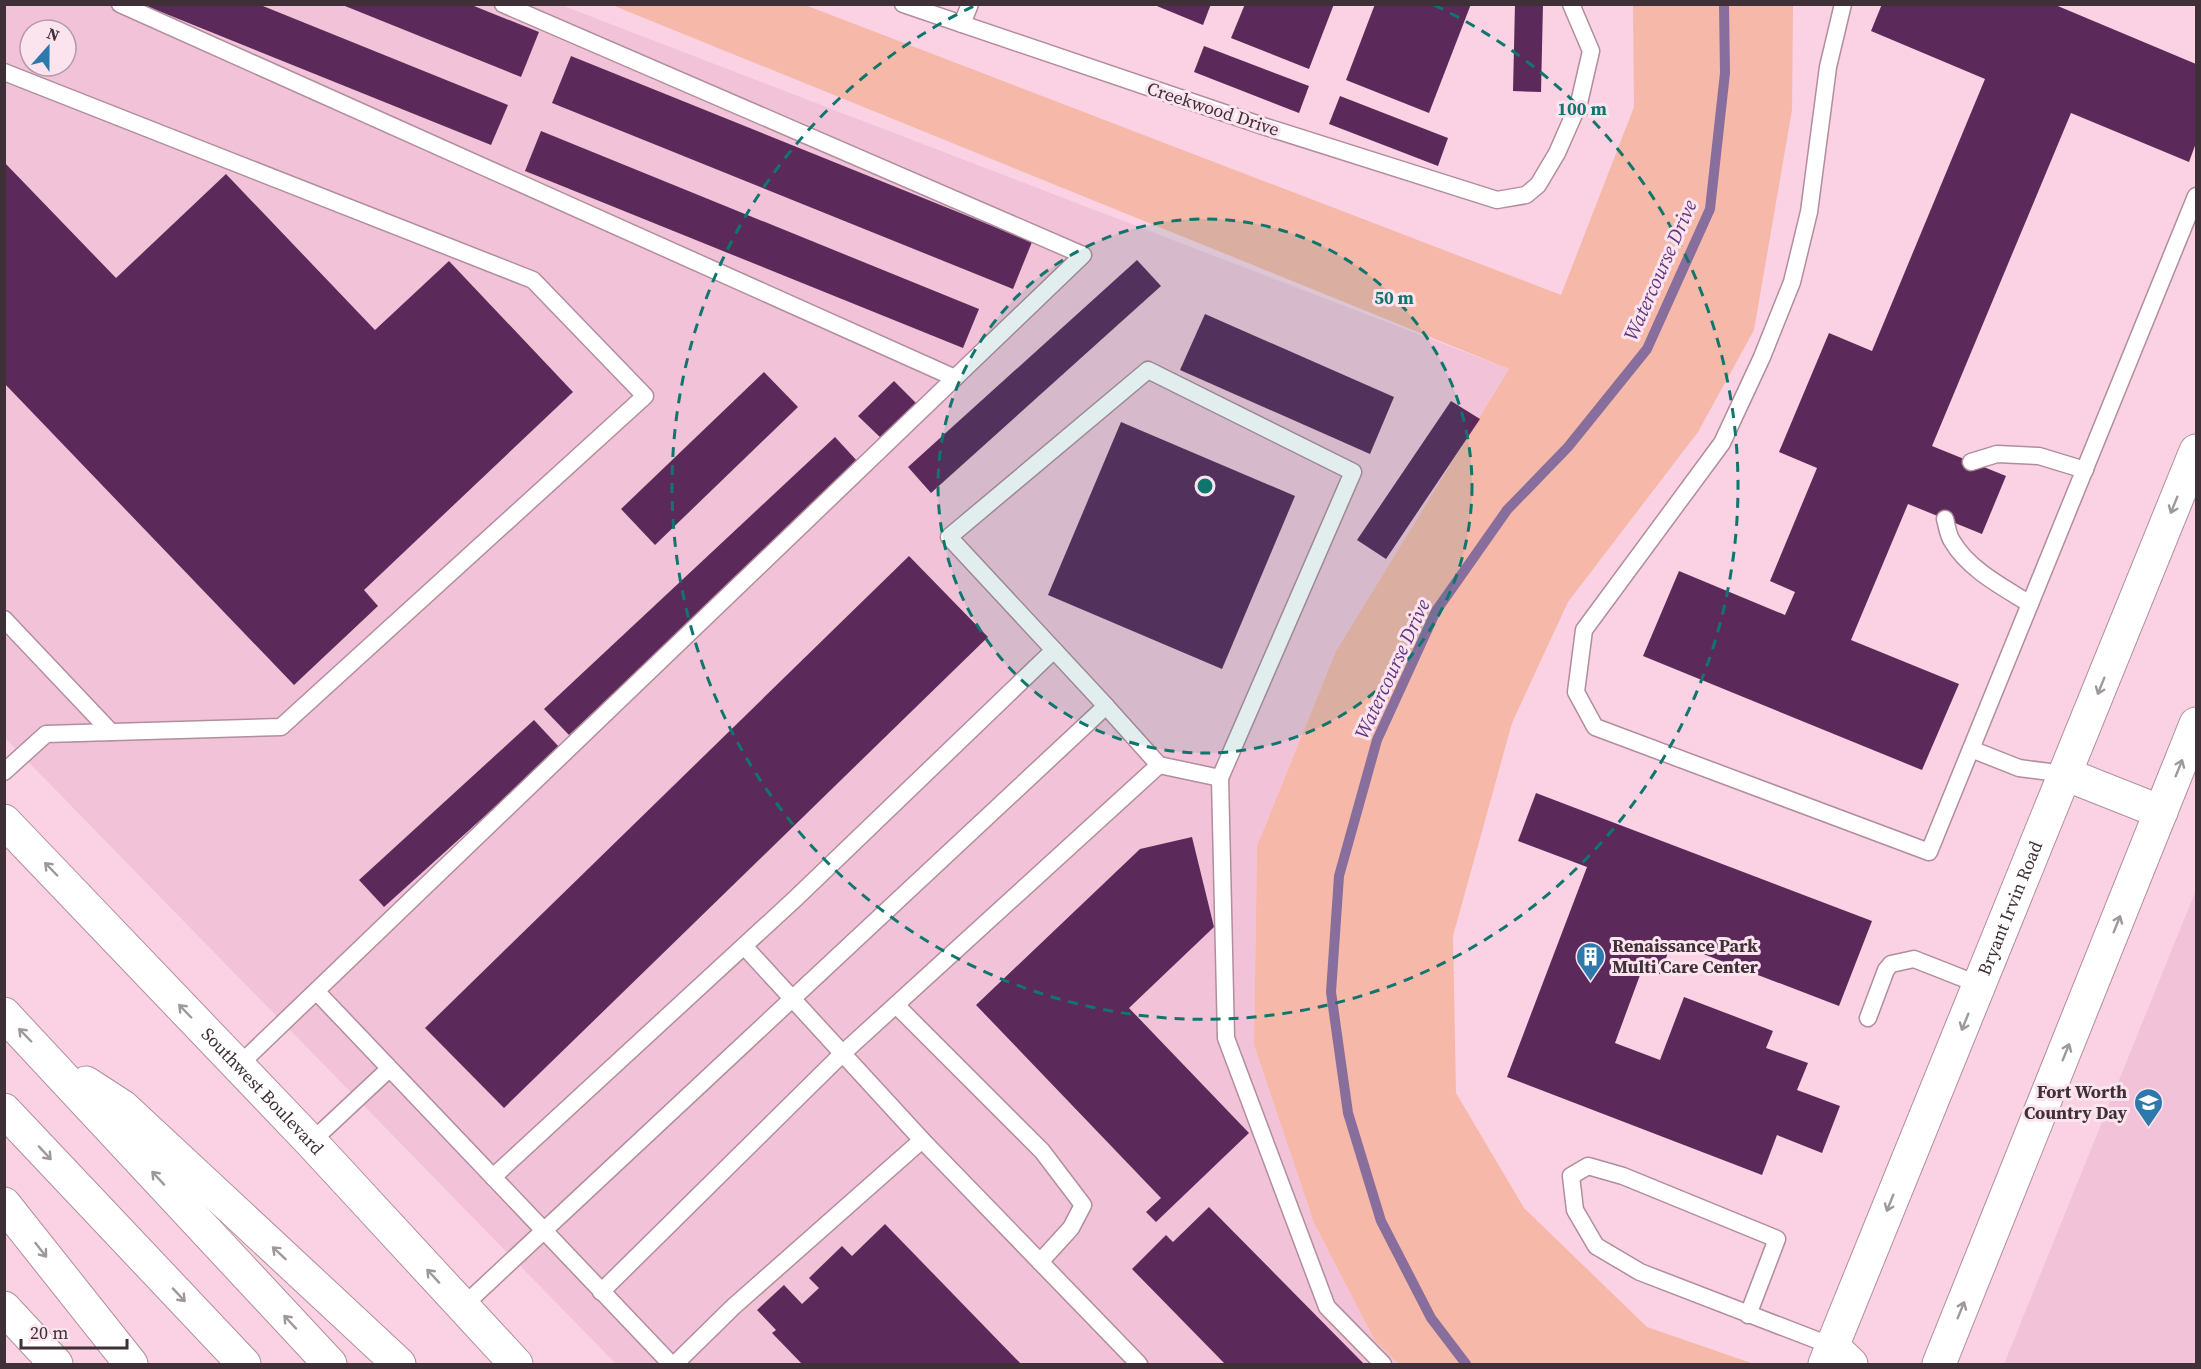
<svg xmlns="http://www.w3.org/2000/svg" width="2201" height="1369" viewBox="0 0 2201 1369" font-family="'Source Serif 4',serif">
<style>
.built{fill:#f2c3d8;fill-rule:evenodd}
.green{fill:#f6b8a9}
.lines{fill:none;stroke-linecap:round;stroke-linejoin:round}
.stream{stroke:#886e9d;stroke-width:10}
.building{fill:#5c2a5a}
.lane-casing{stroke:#b18d9d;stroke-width:19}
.street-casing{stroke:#b18d9d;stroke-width:35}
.secondary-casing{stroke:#b18d9d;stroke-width:35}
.highway-casing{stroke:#b18d9d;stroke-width:35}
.lane{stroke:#fff;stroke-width:16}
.street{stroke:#fff;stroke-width:33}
.secondary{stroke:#fff;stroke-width:33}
.highway{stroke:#fff;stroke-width:33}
.oneway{stroke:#9f989b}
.ring{fill:none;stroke:#0f766e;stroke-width:3;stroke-dasharray:10 8}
.labels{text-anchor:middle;stroke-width:6;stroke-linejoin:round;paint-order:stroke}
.street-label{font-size:18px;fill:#3f3037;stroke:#fce4ee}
.poi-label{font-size:18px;font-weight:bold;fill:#3f3037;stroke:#fce4ee;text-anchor:start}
.water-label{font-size:20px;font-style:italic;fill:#613685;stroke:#fce4ee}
.centre{fill:#0f766e;stroke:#fce4ee;stroke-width:3}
.ring-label{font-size:18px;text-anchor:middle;font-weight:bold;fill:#0f766e;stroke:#fce4ee;stroke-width:6;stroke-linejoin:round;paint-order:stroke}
</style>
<rect width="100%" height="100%" fill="#fad2e3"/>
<g class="built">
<path d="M5,5H561L1509,369L1336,651L1257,846L1254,1045L1314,1223L1375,1341L1399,1364H616L5,738ZM30,30H66V66H30Z"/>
<path d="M2196,890V1364H2004Z"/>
</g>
<path class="green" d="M612,5H805L1561,295L1634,107L1633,5H1793L1792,110L1754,330L1698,432L1568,602L1512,723L1453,936L1456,1093L1524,1208L1647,1327L1754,1364H1399L1375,1341L1314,1223L1254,1045L1257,846L1336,651L1509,369Z"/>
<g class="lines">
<path class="stream" d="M1466,1364L1431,1318L1381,1221L1348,1113L1331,992L1339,876L1377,740L1436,611L1507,510L1568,447L1647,349L1710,209L1725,73L1724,4"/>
</g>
<g class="building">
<path d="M258,4L508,105L491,145L144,5Z"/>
<path d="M340,4H469L539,32L521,77Z"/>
<path d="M1152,4H1211L1203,25Z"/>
<path d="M1245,4H1334L1309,69L1231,38Z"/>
<path d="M1375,4H1471L1429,113L1346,80Z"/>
<path d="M1515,4H1543L1541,92L1513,91Z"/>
<path d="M1882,4H2053L2196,64V143L2189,162L2071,113L1932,446L2006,476L1982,534L1908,504L1851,640L1959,684L1922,770L1643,656L1679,571L1785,615L1795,592L1770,581L1817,468L1779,452L1829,333L1872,351L1985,79L1871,31Z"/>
<path d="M1204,46L1309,86L1299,113L1194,72Z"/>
<path d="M571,56L1032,242L1013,289L552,103Z"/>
<path d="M1340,96L1448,138L1438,166L1329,124Z"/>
<path d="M541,131L979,309L963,348L525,171Z"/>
<path d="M4,162L116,278L226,174L375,330L449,261L573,392L364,590L378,606L294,685L4,383Z"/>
<path d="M1137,260L1161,286L931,493L908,467Z"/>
<path d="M1205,314L1394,397L1370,454L1180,370Z"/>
<path d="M764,372L798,407L655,545L621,509Z"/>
<path d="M894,381L918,405L883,440L858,416Z"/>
<path d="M1451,401L1480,419L1386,559L1357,540Z"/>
<path d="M1121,422L1295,496L1222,669L1048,595Z"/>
<path d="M835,437L859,463L569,735L544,709Z"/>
<path d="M909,556L988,637L504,1108L425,1028Z"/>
<path d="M534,720L560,748L384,907L359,880Z"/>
<path d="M1536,793L1872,921L1839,1006L1672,942L1660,974L1643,967L1615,1043L1660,1060L1684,997L1773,1031L1766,1048L1808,1063L1797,1090L1840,1106L1822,1153L1777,1135L1762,1175L1507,1077L1587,867L1518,841Z"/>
<path d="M1192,837L1214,927L1129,1008L1249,1133L1156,1222L1146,1212L1161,1198L976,1005L1140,849Z"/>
<path d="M1209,1207L1364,1364H1225L1132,1269L1166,1235L1173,1242Z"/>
<path d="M885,1224L1021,1364H802L772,1333L776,1330L757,1310L784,1285L802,1304L819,1288L809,1278L842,1246L852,1256Z"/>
</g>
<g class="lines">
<defs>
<g id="lane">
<path d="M120,4L955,378"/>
<path d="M903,4L1263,126L1497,200L1526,195L1538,185L1557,153L1579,103L1591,51L1571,4"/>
<path d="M1843,4L1828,67L1809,212L1792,282L1762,357L1722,443L1584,630L1576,692L1595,727L1929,852L2196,196"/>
<path d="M962,24L970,4"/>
<path d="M4,72L533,280L645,396L281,727L46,734L4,772"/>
<path d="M1971,462L1997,454L2039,456L2085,470"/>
<path d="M1945,519C1947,526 1948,535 1952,541C1969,570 2003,587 2030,604"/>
<path d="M4,619L111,732"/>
<path d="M1106,706L1159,765L1220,778"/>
<path d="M1971,749L2019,768L2065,774"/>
<path d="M744,946L922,1140L1139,1364"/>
<path d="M317,992L671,1364"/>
<path d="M896,1005L1042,1151L1083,1205L1071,1228L1040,1262"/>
<path d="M1868,1018L1886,970L1891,964L1914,959L1980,985"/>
<path d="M238,1066L1083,255L503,4"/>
<path d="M311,1142L389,1069"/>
<path d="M493,1177L796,898L1054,650"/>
<path d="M601,1292L843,1053L1159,765"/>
<path d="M462,1307L1106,706L949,537L1148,370L1353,472L1220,778L1226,1038L1327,1307L1383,1364"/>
<path d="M1748,1315L1777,1239L1623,1176L1588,1166L1571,1176L1575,1210L1596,1246L1640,1272L1832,1346"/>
<path d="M675,1364L733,1307L922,1140"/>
</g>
<path id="street" d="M1832,1346L1851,1364"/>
<g id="secondary">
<path d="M2065,774L2161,812"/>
<path id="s1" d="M4,821L311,1142L516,1364"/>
<path d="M4,1308L56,1364"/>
<path id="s2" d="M1825,1364L2196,451"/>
<path d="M1939,1364L2196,724"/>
</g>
<g id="highway">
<path d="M4,1014L330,1364"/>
<path d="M86,1083L123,1107L399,1364"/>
<path d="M4,1110L244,1364"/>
<path d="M4,1204L131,1364"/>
</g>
</defs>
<use href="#lane" class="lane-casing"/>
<use href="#street" class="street-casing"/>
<use href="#secondary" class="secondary-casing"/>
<use href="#highway" class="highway-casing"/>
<use href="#lane" class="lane"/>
<use href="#street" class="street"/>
<use href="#secondary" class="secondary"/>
<use href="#highway" class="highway"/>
</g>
<defs><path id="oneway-shaft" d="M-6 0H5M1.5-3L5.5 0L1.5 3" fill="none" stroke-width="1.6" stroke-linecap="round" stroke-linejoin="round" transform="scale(1.5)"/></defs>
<g class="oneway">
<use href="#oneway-shaft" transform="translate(2174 505) rotate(112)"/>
<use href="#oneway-shaft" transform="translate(2101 686) rotate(112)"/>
<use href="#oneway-shaft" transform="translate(2179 768) rotate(-68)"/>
<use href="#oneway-shaft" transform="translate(51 869) rotate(-134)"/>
<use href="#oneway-shaft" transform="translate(2117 924) rotate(-68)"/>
<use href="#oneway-shaft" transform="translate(185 1011) rotate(-134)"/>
<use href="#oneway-shaft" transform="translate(1965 1022) rotate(112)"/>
<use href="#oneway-shaft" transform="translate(25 1035) rotate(-134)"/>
<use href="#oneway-shaft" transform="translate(2066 1052) rotate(-68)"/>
<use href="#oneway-shaft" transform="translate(45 1153) rotate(47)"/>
<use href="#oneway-shaft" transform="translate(158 1178) rotate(-133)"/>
<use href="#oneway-shaft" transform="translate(1890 1203) rotate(112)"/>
<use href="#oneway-shaft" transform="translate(41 1250) rotate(52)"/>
<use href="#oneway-shaft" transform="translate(279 1253) rotate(-137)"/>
<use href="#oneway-shaft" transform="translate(433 1276) rotate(-133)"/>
<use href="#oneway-shaft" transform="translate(179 1295) rotate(47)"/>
<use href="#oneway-shaft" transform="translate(1961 1310) rotate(-68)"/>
<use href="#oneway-shaft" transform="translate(290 1322) rotate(-133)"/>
</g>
<circle cx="1205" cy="486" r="267" fill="#0f766e" fill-opacity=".12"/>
<g class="ring">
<circle cx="1205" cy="486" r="267"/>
<path d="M1434 5A533 533 0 1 1 976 5"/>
</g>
<defs>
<symbol id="building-pin" viewBox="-11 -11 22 30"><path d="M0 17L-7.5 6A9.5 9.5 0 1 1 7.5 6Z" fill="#2d79ac" stroke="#fce4ee"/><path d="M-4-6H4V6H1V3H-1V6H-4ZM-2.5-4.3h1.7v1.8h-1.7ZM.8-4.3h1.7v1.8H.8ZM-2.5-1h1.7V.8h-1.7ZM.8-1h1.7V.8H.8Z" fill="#fff"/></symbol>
<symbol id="school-pin" viewBox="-11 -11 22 30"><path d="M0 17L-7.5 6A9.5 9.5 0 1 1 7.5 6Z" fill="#2d79ac" stroke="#fce4ee"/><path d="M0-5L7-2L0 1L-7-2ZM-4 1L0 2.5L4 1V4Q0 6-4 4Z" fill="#fff"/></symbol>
</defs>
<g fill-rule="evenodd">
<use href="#building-pin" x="1574" y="940" width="33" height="45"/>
<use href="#school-pin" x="2132" y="1086" width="33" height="45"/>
</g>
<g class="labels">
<g class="street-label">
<text transform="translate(1213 109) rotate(18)" y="6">Creekwood Drive</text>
<text dy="6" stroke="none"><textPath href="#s2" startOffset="492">Bryant Irvin Road</textPath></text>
<text dy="6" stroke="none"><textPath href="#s1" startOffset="374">Southwest Boulevard</textPath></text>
</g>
<g class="poi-label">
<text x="1612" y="952">Renaissance Park<tspan x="1612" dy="21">Multi Care Center</tspan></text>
<text x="2127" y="1098" text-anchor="end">Fort Worth<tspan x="2127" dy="21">Country Day</tspan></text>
</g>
<g class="water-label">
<text transform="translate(1660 270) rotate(-66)" y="7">Watercourse Drive</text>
<text transform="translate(1392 669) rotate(-65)" y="7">Watercourse Drive</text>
</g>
</g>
<circle cx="1205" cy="486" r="9" class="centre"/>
<g class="ring-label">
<text x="1582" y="115">100 m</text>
<text x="1394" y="304">50 m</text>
</g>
<rect width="2201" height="1369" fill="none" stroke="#3f3037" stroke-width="12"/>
<g transform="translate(48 48) rotate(21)"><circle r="28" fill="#fce4ee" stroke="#b09ca5" stroke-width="1.5"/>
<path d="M0-4.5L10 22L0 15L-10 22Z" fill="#2d79ac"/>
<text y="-9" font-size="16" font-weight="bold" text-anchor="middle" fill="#3f3037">N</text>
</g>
<path d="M21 1339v9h106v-9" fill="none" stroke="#3f3037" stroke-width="3"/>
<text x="30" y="1339" font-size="18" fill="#3f3037" stroke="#fce4ee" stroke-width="4.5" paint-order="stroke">20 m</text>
</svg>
